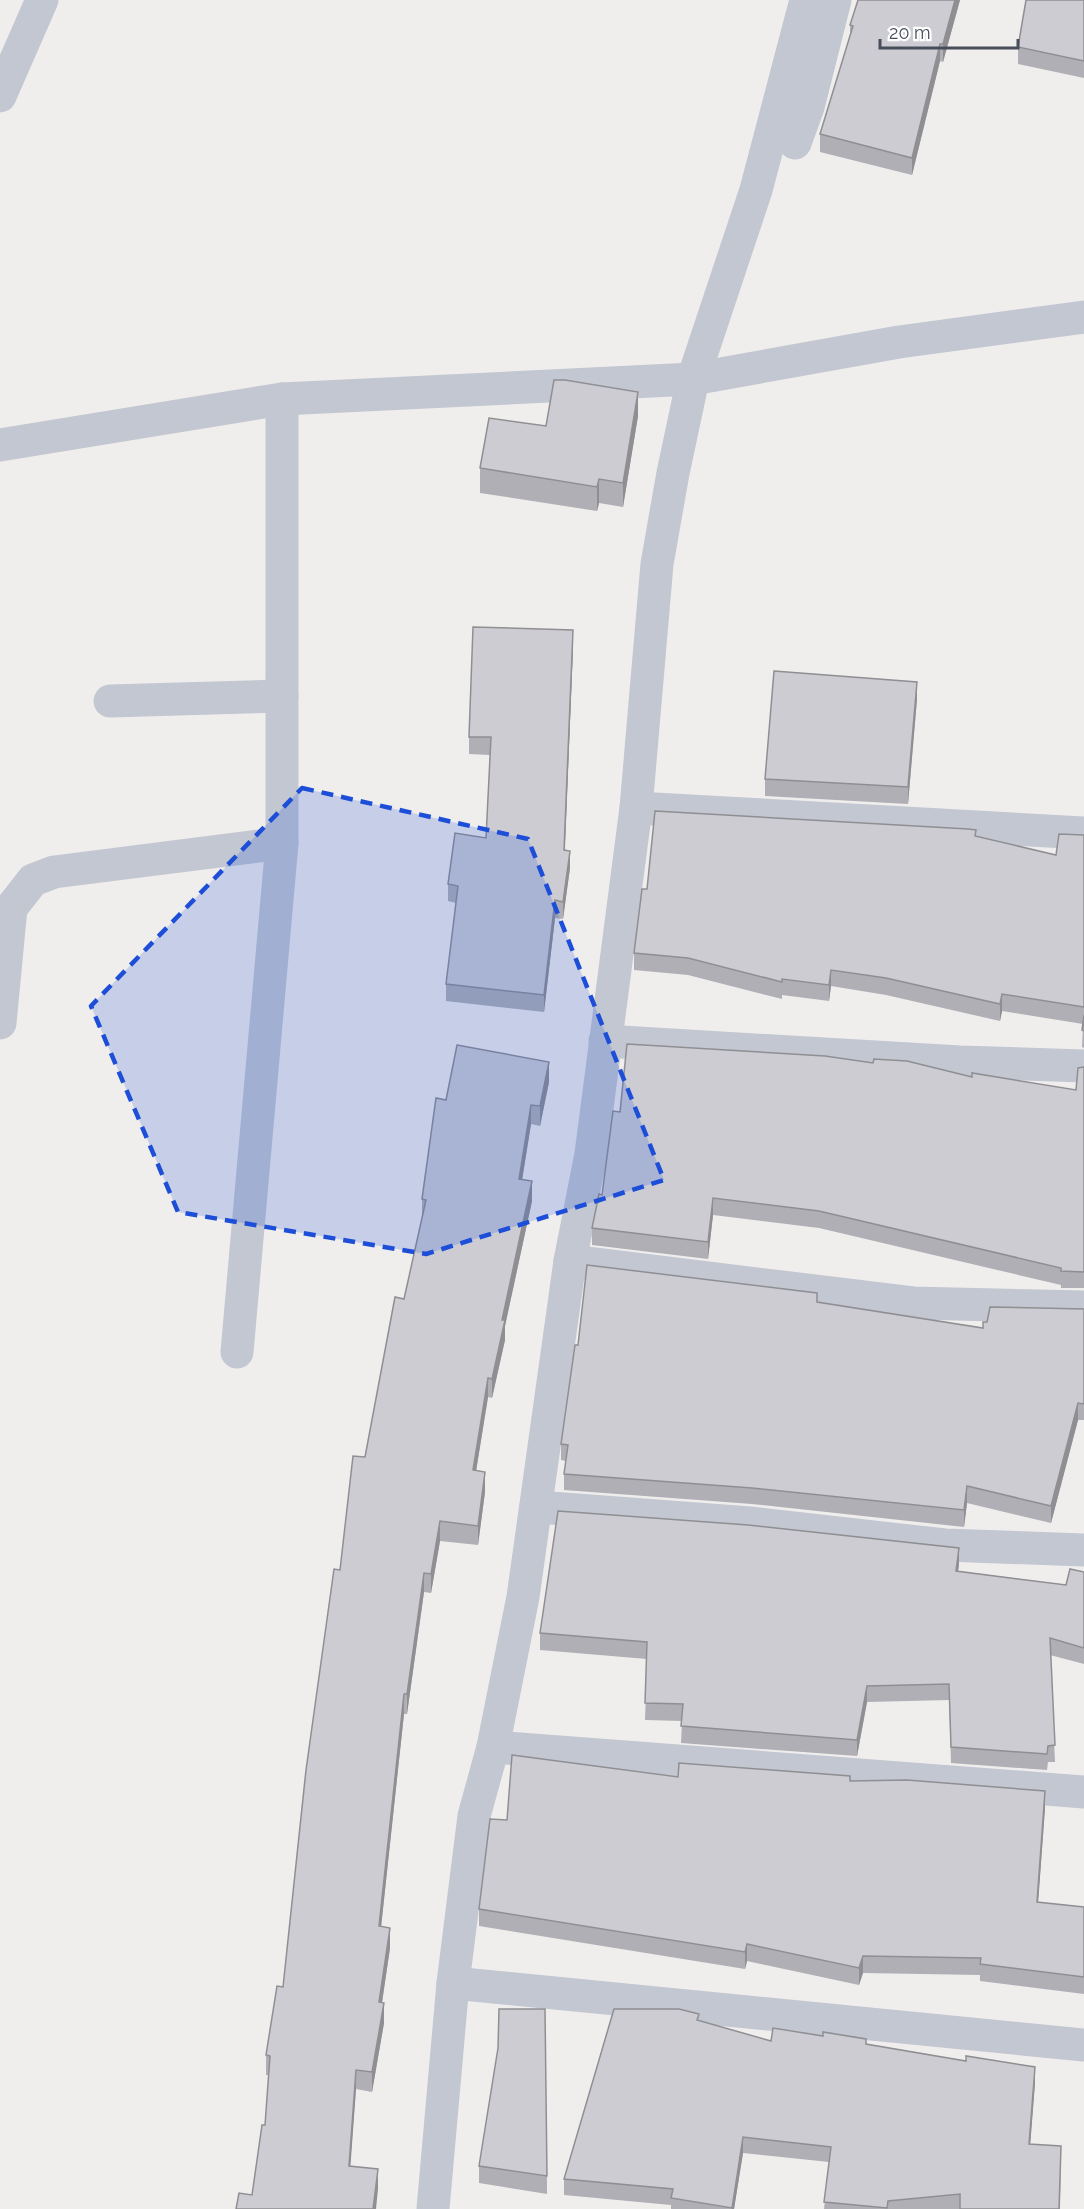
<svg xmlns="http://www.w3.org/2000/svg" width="1084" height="2209" viewBox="0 0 1084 2209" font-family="Raleway,sans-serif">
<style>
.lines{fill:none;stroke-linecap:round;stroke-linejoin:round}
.minor{stroke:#c2c7d1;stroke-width:33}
.wall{fill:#afafb5}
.shaded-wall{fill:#8f8f93}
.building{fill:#ccccd2;stroke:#8f8f93;stroke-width:1.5}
.marked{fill:#1d4ed8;fill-opacity:0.2;stroke:#1d4ed8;stroke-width:4.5;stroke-dasharray:12 8;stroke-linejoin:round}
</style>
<rect width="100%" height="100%" fill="#f0eeed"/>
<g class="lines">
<g class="minor">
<path d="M0,96L42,0"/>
<path d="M795,143L808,107L835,0"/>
<path d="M0,445L282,399L693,379L899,342L1084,317"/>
<path d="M110,701L282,696"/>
<path d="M636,808L1084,833"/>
<path d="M0,1023L11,908L33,880L54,872L282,843"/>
<path d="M605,1041L960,1062L1084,1066"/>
<path d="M570,1261L913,1303L1084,1307"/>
<path d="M237,1352L282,843V399"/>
<path d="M537,1507L750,1523L945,1545L1084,1550"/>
<path d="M493,1747L1084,1792"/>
<path d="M453,1983L1084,2045"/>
<path d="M433,2209L453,1983L474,1816L493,1747L523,1597L570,1261L591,1154L636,808L657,564L673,473L693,379L756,190L806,0"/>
</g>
</g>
<g class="wall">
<path d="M960,0L943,62L940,61L912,175L820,152V134L850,35V25Z"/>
<path d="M1084,0V78L1018,64V47Z"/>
<path d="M638,416L623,507L599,503L597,511L480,493V468L546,426Z"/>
<path d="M573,648L565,850L570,868L563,919L555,918L544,1012L446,1001V984L456,903L448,901V884L486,838L490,755L469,754V737Z"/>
<path d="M917,699L908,804L765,796V779Z"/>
<path d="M1084,835V1048L1082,1047L1083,1024L1002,1011L1000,1021L886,995L831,986L829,1001L782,995V999L688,975L634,970V953L647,889L976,837L1056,855Z"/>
<path d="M1084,1067V1288H1061V1285L819,1228L713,1215L708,1259L592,1245V1228L602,1195L620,1112L972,1077L1076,1090Z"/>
<path d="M549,1082L540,1126L531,1124L522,1180L532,1201L505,1326V1340L492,1398L488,1397L476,1471L485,1492L478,1545L440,1541L431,1593L424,1592L407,1714H404L381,1927L390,1948L382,2003L384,2023L372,2092L356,2089L350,2166L378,2189L252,2195L265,2125L269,2075H266V2055L283,1987L340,1570L365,1457L404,1299L422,1218V1199L446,1100Z"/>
<path d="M817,1302L983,1328L987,1322L1084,1309V1420H1078L1051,1523L967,1503L964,1527L752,1504L564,1490V1474L566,1461L561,1460V1444L578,1345Z"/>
<path d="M959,1564L958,1571L1066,1585L1084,1572V1664L1050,1655L1055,1762H1048L1047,1770L951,1763L949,1700L867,1702L857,1756L681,1743L682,1721L645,1720L647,1659L540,1650V1633Z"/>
<path d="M678,1777L850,1781L1045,1808L1038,1902L1084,1907V1994L980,1981V1975L863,1973L859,1985L747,1961L745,1969L479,1926V1909L507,1820Z"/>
<path d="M699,2021L771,2041L866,2044L1035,2083L1030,2144L1061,2162L1060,2209H824L829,2162L743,2153L734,2209H671V2205L564,2195V2179Z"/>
<path d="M479,2166L547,2176V2194L479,2183Z"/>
</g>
<g class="shaded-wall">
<path d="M955,0H960L943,62V44Z"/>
<path d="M940,44V61L912,175V158Z"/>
<path d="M638,392V416L623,507V483Z"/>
<path d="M599,479V503L597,511V487Z"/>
<path d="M573,630V648L564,867V850Z"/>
<path d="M917,682V699L908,804V787Z"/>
<path d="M570,851V868L563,919V902Z"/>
<path d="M555,900V918L544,1012V995Z"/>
<path d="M831,970V986L829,1001V985Z"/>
<path d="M1002,994V1011L1000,1021V1004Z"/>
<path d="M549,1062V1082L540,1126V1106Z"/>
<path d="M531,1105V1124L519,1199V1179Z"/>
<path d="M532,1181V1201L505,1326V1340L492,1398V1379L502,1320Z"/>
<path d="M713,1198V1215L708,1259V1242Z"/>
<path d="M488,1378V1397L473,1490V1470Z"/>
<path d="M1078,1403V1420L1051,1523V1506Z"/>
<path d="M485,1472V1492L478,1545V1526Z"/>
<path d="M967,1486V1503L964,1527V1510Z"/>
<path d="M440,1521V1541L431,1593V1574Z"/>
<path d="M959,1548V1564L956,1587V1571Z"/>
<path d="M424,1573V1592L407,1714V1694Z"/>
<path d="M867,1686V1702L857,1756V1740Z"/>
<path d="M404,1694V1714L379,1946V1926Z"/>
<path d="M1045,1791V1808L1037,1918V1902Z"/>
<path d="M390,1928V1948L379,2022V2002Z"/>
<path d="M747,1944V1961L745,1969V1952Z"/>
<path d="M863,1956V1973L859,1985V1968Z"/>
<path d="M384,2003V2023L372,2092V2072Z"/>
<path d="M1035,2067V2083L1029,2161V2144Z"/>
<path d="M356,2070V2089L349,2186V2166Z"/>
<path d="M743,2137V2153L734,2209H732Z"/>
<path d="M378,2169V2189L376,2209H373Z"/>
</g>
<g class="building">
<path d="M858,0H955L943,44H940L912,158L820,134L853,26L850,25Z"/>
<path d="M1026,0H1084V61L1018,47Z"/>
<path d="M554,380H565L638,392L623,483L599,479L597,487L480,468L489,418L546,426Z"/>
<path d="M473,627L573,630L564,850L570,851L563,902L555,900L544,995L446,984L458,886L448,884L455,833L486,838L491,737H469Z"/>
<path d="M774,671L917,682L908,787L765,779Z"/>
<path d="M655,811L968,829L976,830L975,836L1056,855L1059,834L1084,835V1007L1002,994L1000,1004L886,978L831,970L829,985L782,979V982L688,958L634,953L642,889H647Z"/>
<path d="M1084,1015V1031L1082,1030Z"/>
<path d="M627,1044L825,1056L873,1063L874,1059L907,1061L972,1077V1073L1076,1090L1078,1068L1084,1067V1272L1061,1271V1268L819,1211L713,1198L708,1242L592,1228L599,1194L602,1195L613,1111L620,1112Z"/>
<path d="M457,1045L549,1062L540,1106L531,1105L519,1179L532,1181L502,1320H505L492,1379L488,1378L473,1470L485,1472L478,1526L440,1521L431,1574L424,1573L407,1694H404L379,1926L390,1928L379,2002L384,2003L372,2072L356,2070L349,2166L378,2169L373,2209H236L239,2193L252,2195L262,2125H265L270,2056L266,2055L277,1986L283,1987L306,1770L334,1569L340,1570L353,1456L365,1457L395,1297L404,1299L426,1200L422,1199L436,1098L446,1100Z"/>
<path d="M587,1265L817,1293V1302L983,1328V1322H987L990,1307L1084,1309V1404L1078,1403L1051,1506L967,1486L964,1510L752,1488L564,1474L568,1445L561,1444L575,1345H578Z"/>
<path d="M558,1511L748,1525L959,1548L956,1571L1066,1585L1070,1569L1084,1572V1648L1050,1638L1055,1745L1048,1746L1047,1754L951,1747L949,1684L867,1686L857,1740L681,1726L683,1704L645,1703L647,1642L540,1633Z"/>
<path d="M512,1755L678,1777L679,1763L850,1776V1781L907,1780L1045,1791L1037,1902L1084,1907V1977L980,1964L981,1958L863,1956L859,1968L747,1944L745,1952L479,1909L490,1819L507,1820Z"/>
<path d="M499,2009H545L547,2176L479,2166L498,2048Z"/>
<path d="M614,2009H679L699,2014L697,2020L771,2041L773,2028L823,2036V2032L866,2039V2044L966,2061V2056L1035,2067L1029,2144L1061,2146L1059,2209H960V2194L888,2201L887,2208L824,2202L831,2147L743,2137L732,2208L671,2198L673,2189L564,2179Z"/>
</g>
<path class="marked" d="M302,788L528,839L664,1180L426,1254L178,1212L91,1006Z"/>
<path d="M880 39v9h138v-9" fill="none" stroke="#484e59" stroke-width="3"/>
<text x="889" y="39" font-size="18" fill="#484e59" stroke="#ffffff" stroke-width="4.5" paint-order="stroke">20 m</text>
</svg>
